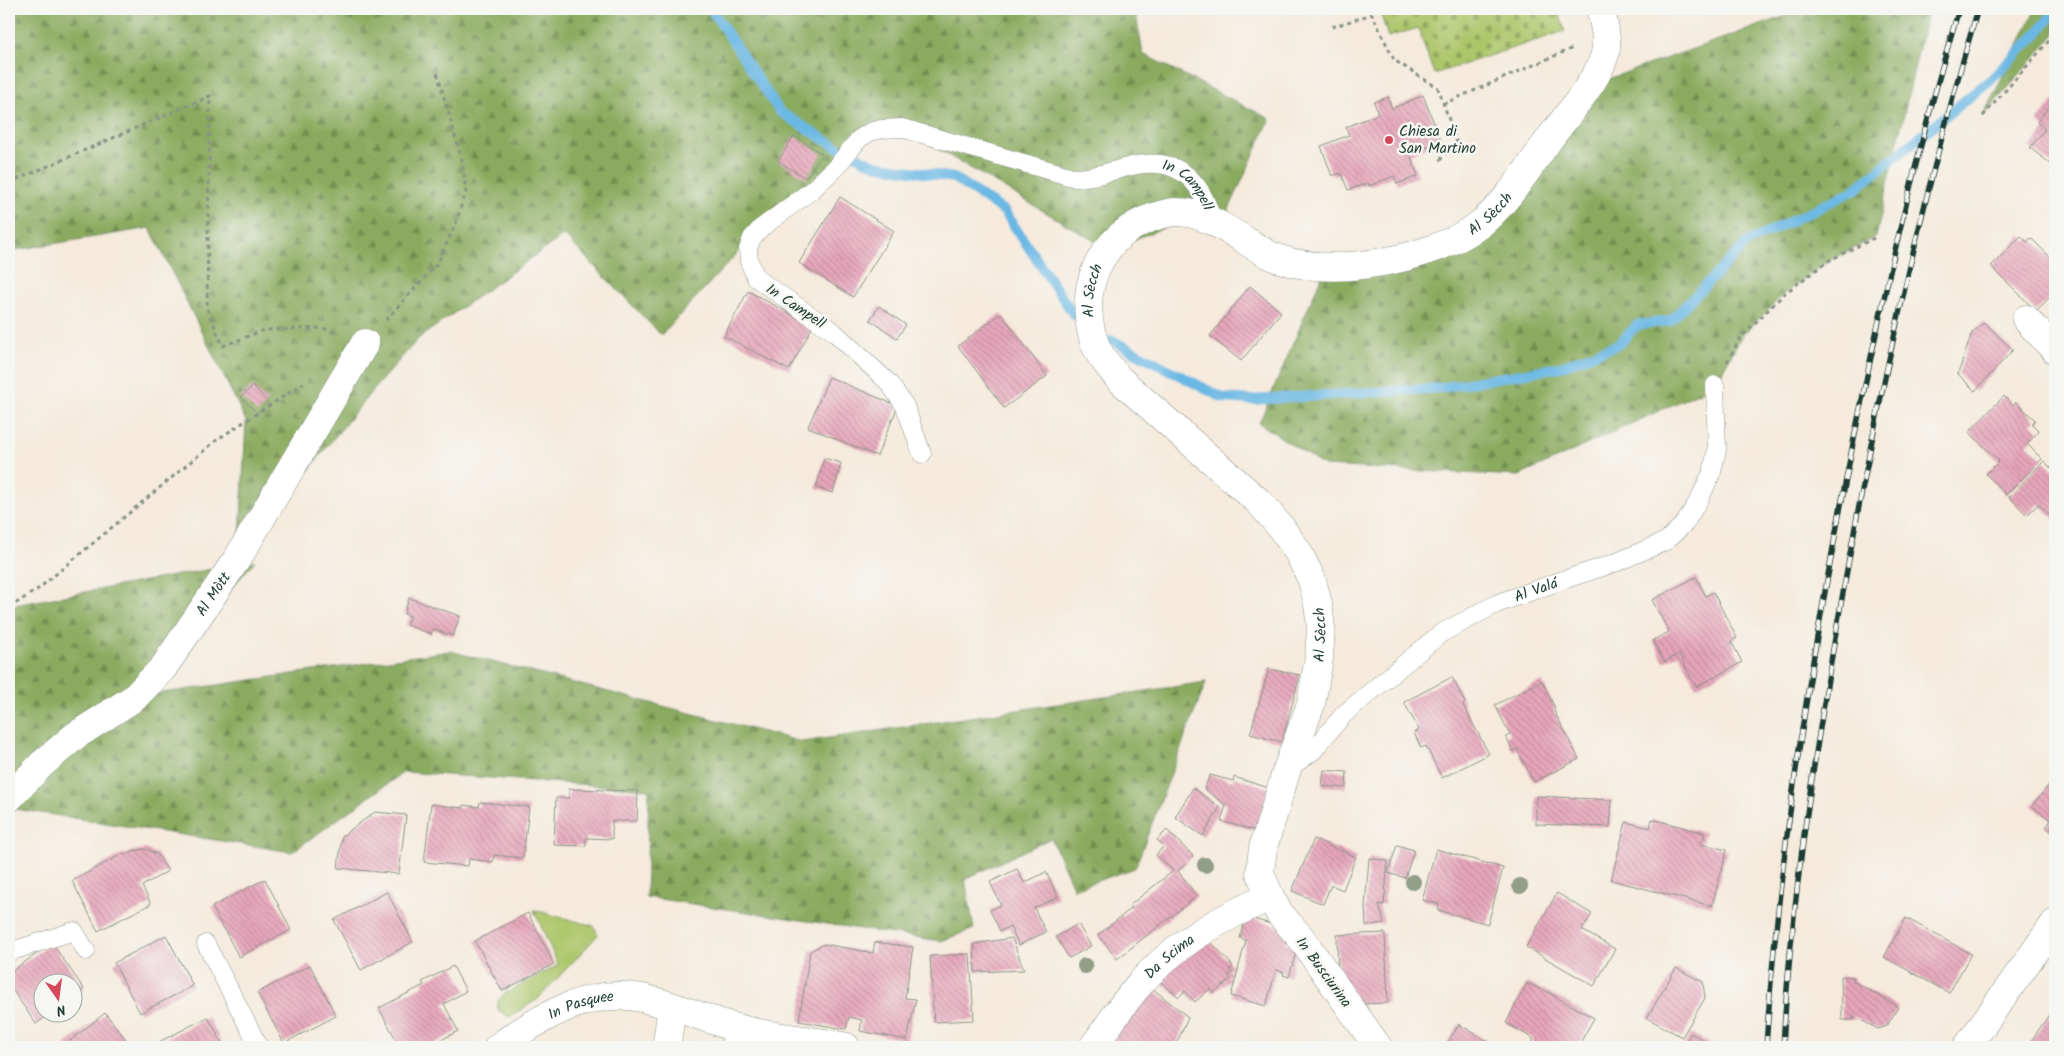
<svg xmlns="http://www.w3.org/2000/svg" width="2064" height="1056" viewBox="0 0 2064 1056" font-family="Kalam,sans-serif">
<style>
.green{fill:#adc66b;stroke:#668250}
.forest{fill:url(#forest-firs);stroke:#54744a}
.cemetery{fill:url(#cemetery-stones);stroke:#668250}
.lines{fill:none;stroke-linecap:round;stroke-linejoin:round}
.stream{stroke:#6ab8e4;stroke-width:10}
.building{fill:url(#building-back-hatch)}
.service-casing{stroke:#8a9488;stroke-width:19}
.minor-casing{stroke:#8a9488;stroke-width:29}
.path{stroke:#8a9488;stroke-width:3;stroke-dasharray:4 4;stroke-linecap:butt}
.service{stroke:#fff;stroke-width:18}
.minor{stroke:#fff;stroke-width:28}
.rail-casing{stroke:#1f3d34;stroke-width:5.5}
.rail{stroke:#f6f6f2;stroke-width:4;stroke-dasharray:11;stroke-linecap:butt}
.tree{fill:#939e87}
.poi-dot{fill:#d1495b;stroke:#f6f6f2;stroke-width:2}
.labels{text-anchor:middle;stroke-width:5;stroke-linejoin:round;paint-order:stroke}
.poi-label{font-size:15px;fill:#1f3d34;stroke:#f6f6f2;text-anchor:start}
.street-label{font-size:15px;fill:#1f3d34;stroke:#f6f6f2}
</style>
<defs>
<pattern id="forest-firs" width="22" height="20" patternUnits="userSpaceOnUse" patternTransform="scale(1.25)"><rect width="22" height="20" fill="#8aab5f"/><path d="M5 1l3.5 6h-7zM16 11l3.5 6h-7z" fill="#708c4f"/></pattern>
<pattern id="cemetery-stones" width="16" height="16" patternUnits="userSpaceOnUse" patternTransform="scale(1.25)"><rect width="16" height="16" fill="#adc66b"/><path d="M2 7V4a2 2 0 0 1 4 0v3zM10 15v-3a2 2 0 0 1 4 0v3z" fill="#8ca259"/></pattern>
<pattern id="building-back-hatch" width="6" height="6" patternUnits="userSpaceOnUse" patternTransform="scale(1.25)"><rect width="6" height="6" fill="#e8a6bb"/><path d="M-1 5l2 2M0 0l6 6M5-1l2 2" fill="none" stroke="#b89"/></pattern>
</defs>
<rect width="100%" height="100%" fill="#f6f6f2"/>
<filter id="ink" filterUnits="userSpaceOnUse"><feTurbulence type="fractalNoise" baseFrequency=".02" numOctaves="2"/><feDisplacementMap in="SourceGraphic" scale="10" xChannelSelector="R" yChannelSelector="G"/><feConvolveMatrix kernelMatrix="1 2 1 2 8 2 1 2 1" color-interpolation-filters="sRGB"/></filter>
<filter id="wash" filterUnits="userSpaceOnUse"><feTurbulence type="fractalNoise" baseFrequency=".0096" numOctaves="4" result="noise"/><feDisplacementMap in="SourceGraphic" scale="20" xChannelSelector="R" yChannelSelector="G"/><feGaussianBlur stdDeviation="1.12" result="paint"/><feColorMatrix in="noise" values="0 0 0 0 0 0 0 0 0 0 0 0 0 0 0 0 0 1.4 0 .05"/><feComposite in="paint" operator="in"/></filter>
<g filter="url(#wash)">
<rect width="100%" height="100%" fill="#f5eadb"/>
<path class="green" d="M534,910L594,926L598,935L538,999L509,1017L498,1010V1001L504,994L558,965Z"/>
<g class="forest">
<path d="M9,9H1135L1143,54L1270,119L1221,227L1197,215L1108,249L902,128L882,129L761,228L661,335L564,235L419,338L372,391L239,556L246,421L150,228L9,251Z"/>
<path d="M1806,9H1928L1876,237L1828,261L1785,293L1741,337L1715,385L1519,476L1324,466L1259,423L1326,266L1461,236L1588,86Z"/>
<path d="M2036,9H2055V34L1983,116Z"/>
<path d="M255,561L135,697L450,651L802,742L1206,682L1135,868L1074,889L1051,838L965,879L974,929L941,941L646,897L649,789L404,772L292,852L9,808V606Z"/>
</g>
<path class="cemetery" d="M1379,9H1558L1565,31L1434,74L1418,28L1388,37Z"/>
<g class="lines">
<g class="stream">
<path d="M711,9L780,112L835,146L875,165L954,178L1004,211L1074,315"/>
<path d="M1112,340L1223,398L1250,400L1440,388L1560,367L1619,344L1637,325L1670,321L1748,242L1853,191L1990,80L2035,36L2055,11"/>
</g>
</g>
<g id="blocks">
<g class="building">
<path d="M1423,95L1442,144L1435,147L1433,144L1410,154L1418,176L1397,184L1394,176L1369,186L1368,183L1348,190L1341,173L1332,176L1321,146L1349,135L1346,127L1378,114L1374,102L1388,97L1392,109Z"/>
<path d="M2055,99V167L2030,148L2045,129L2037,122Z"/>
<path d="M794,136L822,154L806,178L778,161Z"/>
<path d="M840,197L894,231L853,297L799,263Z"/>
<path d="M2021,236L2027,242L2031,238L2055,262V292L2036,311L1991,266Z"/>
<path d="M1250,286L1281,312L1241,361L1210,336Z"/>
<path d="M748,291L813,326L789,370L724,336Z"/>
<path d="M879,306L906,325L897,338L870,320Z"/>
<path d="M1001,313L1047,376L1004,408L958,346Z"/>
<path d="M1984,322L2013,350L1975,391L1958,374L1972,333Z"/>
<path d="M829,377L898,406L877,456L808,427Z"/>
<path d="M253,386L268,402L257,413L241,397Z"/>
<path d="M2004,396L2013,405L2016,402L2035,420L2032,424L2039,431L2027,444L2042,459L2006,495L1986,474L1999,461L1969,432Z"/>
<path d="M824,458L841,463L833,493L816,488Z"/>
<path d="M2044,461L2055,472V520L2039,504L2027,515L2009,497Z"/>
<path d="M1696,577L1706,596L1713,592L1737,638L1731,641L1742,662L1696,687L1679,654L1664,662L1653,640L1669,632L1652,600Z"/>
<path d="M409,598L460,616L453,636L433,629L431,634L406,625L410,616L404,614Z"/>
<path d="M1269,669L1300,675L1282,742L1250,734Z"/>
<path d="M1452,677L1465,703L1463,705L1489,754L1442,778L1426,746L1421,748L1414,733L1419,730L1404,702Z"/>
<path d="M1542,681L1555,708L1553,709L1579,759L1534,782L1517,749L1513,751L1506,737L1510,734L1495,705Z"/>
<path d="M1324,770L1347,772L1346,788L1322,786Z"/>
<path d="M1210,775L1233,781L1234,777L1269,788L1256,831L1221,821L1226,805L1204,789Z"/>
<path d="M2055,777V835L2046,827L2051,820L2032,806Z"/>
<path d="M1193,788L1220,807L1203,836L1175,817Z"/>
<path d="M569,789L638,791L637,821H612V839L586,838V846L554,845L556,798H569Z"/>
<path d="M1536,796L1612,800L1610,827L1536,824Z"/>
<path d="M480,802L529,807L523,858L494,855L493,862L469,859L468,866L424,862L431,804L463,808V805L479,807Z"/>
<path d="M375,812L406,815L399,874L338,868L342,836Z"/>
<path d="M1652,819L1705,833L1701,844L1727,850L1712,906L1611,880L1626,822L1650,828Z"/>
<path d="M1167,830L1193,856L1178,871L1197,896L1117,959L1098,935L1132,908L1130,905L1173,871L1156,855L1164,846L1157,840Z"/>
<path d="M1314,839L1356,857L1343,890L1331,885L1323,904L1292,891Z"/>
<path d="M1397,845L1414,850L1405,878L1388,873Z"/>
<path d="M145,849L157,854L168,871L142,886L151,904L98,931L72,881L124,853L125,855L132,851Z"/>
<path d="M1436,849L1503,868L1488,924L1438,910L1439,904L1422,900Z"/>
<path d="M1369,858L1388,861L1384,905L1379,904L1384,923L1366,926L1365,907Z"/>
<path d="M1017,869L1024,883L1046,872L1058,897L1034,908L1046,932L1019,945L1010,927L1000,931L990,910L1001,905L990,882Z"/>
<path d="M265,879L291,930L239,957L212,907Z"/>
<path d="M387,892L413,942L361,970L334,920Z"/>
<path d="M1557,893L1592,914L1582,930L1615,949L1594,986L1526,947Z"/>
<path d="M528,913L554,964L502,991L475,941Z"/>
<path d="M1246,917L1289,929L1285,943L1292,944L1297,949L1289,977L1283,975L1284,972L1276,970L1266,1006L1231,996L1246,940L1240,938Z"/>
<path d="M1906,918L1971,954L1949,993L1884,957Z"/>
<path d="M1078,924L1091,946L1069,958L1056,937Z"/>
<path d="M1385,933L1388,1003L1358,1004L1338,980L1337,935Z"/>
<path d="M166,935L193,986L140,1013L114,963Z"/>
<path d="M1012,938L1024,970L975,972L974,944Z"/>
<path d="M1207,938L1233,966L1229,970L1232,973L1228,976L1231,979L1213,993L1210,989L1195,1002L1185,991L1179,997L1156,978Z"/>
<path d="M875,942L913,947L905,998L916,999L907,1040L860,1031L862,1020L849,1017L846,1029L799,1021L810,951L824,944L873,953Z"/>
<path d="M52,943L84,989L72,998V984H42V1014H50L36,1024L9,985V973Z"/>
<path d="M970,954L974,1020L934,1022L930,956Z"/>
<path d="M310,965L336,1016L284,1043L257,993Z"/>
<path d="M453,966L466,991L444,1004L458,1031L428,1047H400L379,1008L424,985L422,982Z"/>
<path d="M1676,968L1703,982L1705,998L1682,1037L1647,1018Z"/>
<path d="M1841,976L1854,977L1853,981L1898,1007L1887,1026L1878,1029L1853,1016L1854,1020H1842Z"/>
<path d="M1527,983L1542,990V989L1594,1018L1580,1043L1588,1047H1529L1534,1039L1506,1023Z"/>
<path d="M1148,985L1188,1017L1175,1047L1170,1044L1168,1047H1123L1113,1040Z"/>
<path d="M2055,1006V1047H2027Z"/>
<path d="M105,1013L132,1047H62Z"/>
<path d="M208,1017L224,1047H157L155,1044Z"/>
<path d="M1459,1024L1497,1047H1445Z"/>
<path d="M1691,1033L1716,1047H1683Z"/>
<path d="M1211,1043L1222,1047H1209Z"/>
</g>
</g>
</g>
<g filter="url(#ink)">
<use href="#blocks" fill-opacity="0" stroke="#8a9488" stroke-width="1"/>
<g class="lines">
<defs>
<g id="service">
<path id="s1" d="M922,454L905,406L889,383L834,332L756,278L749,261L748,249L752,238L761,228L812,190L836,167L859,139L870,132L881,129L902,128L1076,178C1099,178 1121,166 1144,164C1185,160 1204,188 1213,223"/>
<path id="s2" d="M1288,769L1313,751L1343,715L1440,634L1496,604L1563,580L1615,563L1666,541L1685,523L1700,498L1712,472L1717,450L1715,385"/>
<path d="M206,944L259,1047"/>
<path d="M9,952L74,931L86,951"/>
<path d="M728,1047L739,1029"/>
</g>
<g id="minor">
<path d="M2026,319L2055,350"/>
<path id="s3" d="M9,798L42,764L75,736L134,698L163,668L239,556L365,343"/>
<path d="M667,1042L672,1007"/>
<path id="s4" d="M498,1047C539,1018 590,987 642,998C674,1005 705,1019 737,1028C772,1038 810,1039 846,1047"/>
<path id="s5" d="M1093,1047C1108,1027 1122,1004 1138,986C1174,944 1220,918 1270,897"/>
<path id="s6" d="M1378,1047L1301,938L1280,914L1270,897L1260,873L1263,848L1287,769L1311,704L1319,658L1321,628L1318,604L1312,580L1298,552L1282,529L1260,503L1119,379C1109,366 1097,354 1093,338C1076,280 1107,226 1168,213C1202,206 1241,240 1270,255C1323,281 1433,260 1479,225C1507,204 1532,162 1553,134C1569,113 1602,75 1606,49C1607,35 1604,22 1600,9"/>
<path d="M1967,1047L2055,923"/>
</g>
</defs>
<use href="#service" class="service-casing"/>
<use href="#minor" class="minor-casing"/>
<g class="path">
<path d="M1332,27L1372,14L1394,60L1438,88L1457,143L1437,163"/>
<path d="M1443,104L1573,48"/>
<path d="M1983,116L2055,34"/>
<path d="M9,183L210,96L207,309L223,346L264,330L323,328L336,333"/>
<path d="M386,320L437,264L455,225L466,191L462,160L436,69"/>
<path d="M1727,362L1741,337L1785,293L1828,261L1876,237"/>
<path d="M9,608L38,589L218,439L304,383"/>
</g>
<use href="#service" class="service"/>
<use href="#minor" class="minor"/>
<defs>
<g id="rail">
<path d="M1766,1047C1778,865 1807,684 1841,505C1873,338 1910,172 1959,9"/>
<path d="M1783,1047C1791,902 1814,758 1839,615C1875,410 1919,207 1978,9"/>
</g>
</defs>
<use href="#rail" class="rail-casing"/>
<use href="#rail" class="rail"/>
</g>
<g class="tree">
<circle cx="1205" cy="865" r="8"/>
<circle cx="1413" cy="882" r="8"/>
<circle cx="1520" cy="886" r="8"/>
<circle cx="1085" cy="966" r="8"/>
</g>
</g>
<circle class="poi-dot" cx="1389" cy="140" r="5"/>
<g class="labels">
<g class="poi-label">
<text x="1399" y="136">Chiesa di<tspan x="1399" dy="17">San Martino</tspan></text>
</g>
<g class="street-label">
<text dy="5" stroke="none"><textPath href="#s1" startOffset="786">In Campell</textPath></text>
<text dy="5" stroke="none"><textPath href="#s6" startOffset="1356">Al Sècch</textPath></text>
<text dy="5" stroke="none"><textPath href="#s6" startOffset="892">Al Sècch</textPath></text>
<text transform="translate(796 306) rotate(34)" y="5">In Campell</text>
<text dy="5" stroke="none"><textPath href="#s2" startOffset="310">Al Valá</textPath></text>
<text dy="5" stroke="none"><textPath href="#s3" startOffset="292">Al Mòtt</textPath></text>
<text dy="5" stroke="none"><textPath href="#s6" startOffset="458">Al Sècch</textPath></text>
<text dy="5" stroke="none"><textPath href="#s5" startOffset="119">Da Scima</textPath></text>
<text transform="translate(1324 972) rotate(54)" y="5">In Busciurina</text>
<text dy="5" stroke="none"><textPath href="#s4" startOffset="94">In Pasquee</textPath></text>
</g>
</g>
<rect width="2064" height="1056" fill="none" stroke="#f6f6f2" stroke-width="30"/>
<g transform="translate(58 998) rotate(166)"><circle r="24" fill="#f6f6f2" stroke="#a0aca6"/>
<path d="M0-4L9 19L0 12L-9 19Z" fill="#d1495b"/>
<text y="-8" font-size="14" font-weight="bold" text-anchor="middle" fill="#1f3d34">N</text>
</g>
</svg>
